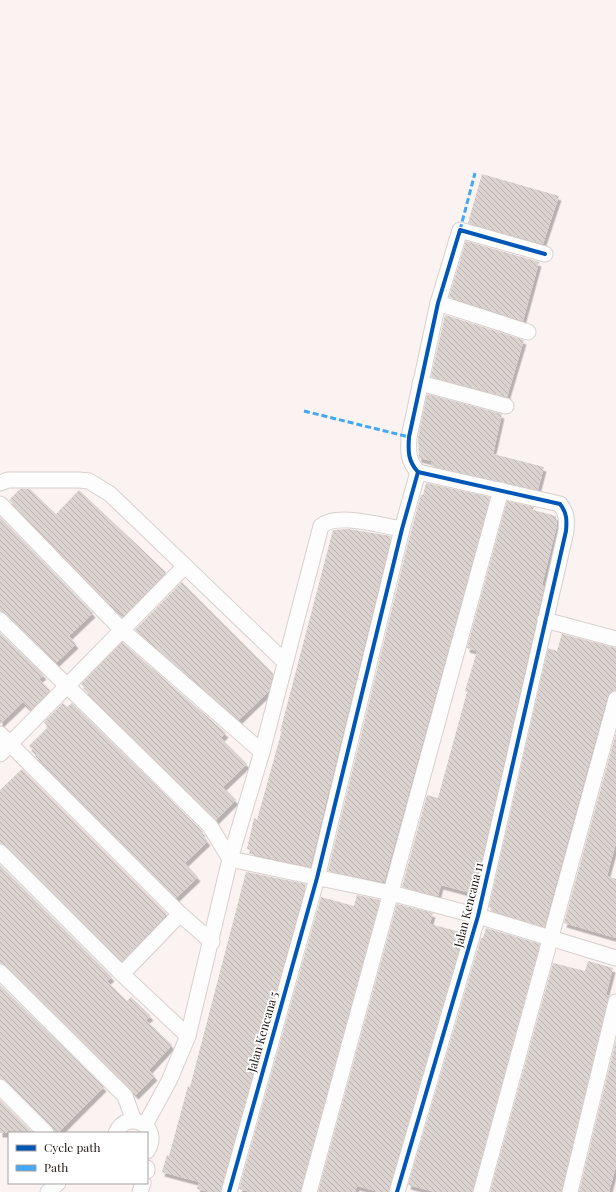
<svg xmlns="http://www.w3.org/2000/svg" width="616" height="1192" viewBox="0 0 616 1192" font-family="'Playfair Display',serif">
<style>
.building{fill:url(#building-back-hatch);filter:url(#shadow)}
.lines{fill:none;stroke-linecap:round;stroke-linejoin:round}
.minor-casing{stroke:#d8d0cd;stroke-width:17}
.minor{stroke:#fefdfd;stroke-width:15}
.quiet{stroke:#3fa9f5;stroke-width:3;stroke-dasharray:6 3;stroke-linecap:butt}
.cycleway-casing{stroke:#fff;stroke-width:6}
.cycleway{stroke:#0057b8;stroke-width:4}
.labels{text-anchor:middle;stroke-width:3.5;stroke-linejoin:round;paint-order:stroke}
.street-label{font-size:12px;fill:#1d1410;stroke:#fff}
</style>
<defs>
<pattern id="building-back-hatch" width="6" height="6" patternUnits="userSpaceOnUse"><rect width="6" height="6" fill="#dbd3d0"/><path d="M-1 5l2 2M0 0l6 6M5-1l2 2" fill="none" stroke="#bcb4b2"/></pattern>
<filter id="shadow"><feDropShadow dx="2.5" dy="4.5" stdDeviation="0" flood-color="#0004"/></filter>
</defs>
<rect width="100%" height="100%" fill="#faf3f2"/>
<g class="building">
<path d="M482,174L559,196L543,244L468,223Z"/>
<path d="M466,241L539,262L523,321L449,297Z"/>
<path d="M445,315L524,340L507,397L431,377Z"/>
<path d="M427,394L502,414L493,454L544,467L538,490L431,466V461L419,458L418,438Z"/>
<path d="M426,483L490,497L384,882L328,871L409,539L421,495H423Z"/>
<path d="M20,489H30L56,514L79,490L166,572L124,616L105,600L9,500Z"/>
<path d="M507,501L534,507L533,510L556,516L557,525L542,585L544,586L474,894L441,885L438,896L402,887L427,795L438,798L467,692L465,691L477,651L467,648Z"/>
<path d="M0,517L93,613L69,636L76,644L56,663L6,614L0,611Z"/>
<path d="M348,529L391,536L310,867L251,854L252,850L247,849L254,818L257,820L282,730L280,732L333,530Z"/>
<path d="M182,582L273,673L269,691L239,720L135,630Z"/>
<path d="M0,633L44,675L39,679L50,690L31,710L23,702L0,724Z"/>
<path d="M562,634L616,648V690L610,692L607,697L544,927L490,910L491,908L489,907L548,648L557,651Z"/>
<path d="M122,642L226,733L221,738L247,764L223,787L236,800L216,820L85,690L86,689L81,684Z"/>
<path d="M63,703L67,707L72,703L203,832L201,834L208,841L185,863L198,877L176,898L35,756L37,754L29,746L48,727L44,722Z"/>
<path d="M616,733V843L607,876L616,879V938L564,923Z"/>
<path d="M22,769L167,914L122,961L6,846L0,843V790Z"/>
<path d="M0,865L112,977L107,981L127,1001L131,997L151,1016L146,1020L172,1045L149,1070L155,1076L136,1095L6,966L0,963Z"/>
<path d="M246,872L306,884L220,1192H210L197,1189L199,1182L162,1172L167,1155L169,1156L188,1086L190,1087Z"/>
<path d="M357,895L380,900L300,1192H251L239,1189L321,897L354,906Z"/>
<path d="M397,904L433,913L430,924L464,933L388,1192H379L357,1186L355,1192H318Z"/>
<path d="M486,928L540,944L472,1192H435L408,1185L481,938H483Z"/>
<path d="M588,961L613,968L606,995H609L561,1192H490L553,963L585,971Z"/>
<path d="M0,985L104,1087L58,1133H55L52,1127L6,1081L0,1078Z"/>
<path d="M616,1040V1166L609,1192H579Z"/>
<path d="M0,1100L33,1133H0Z"/>
</g>
<g class="lines">
<defs>
<g id="minor">
<path d="M438,303L528,332"/>
<path d="M420,383L506,406"/>
<path d="M0,483L8,480H79L89,481L110,494L285,662"/>
<path d="M0,504L122,630L262,752"/>
<path d="M0,620L210,826L230,859L391,893L478,916L616,958"/>
<path d="M545,620L616,639"/>
<path d="M0,734L180,914L212,942"/>
<path d="M0,754L185,566"/>
<path d="M0,852L122,974L188,1036"/>
<path d="M0,972L125,1096L134,1121"/>
<path d="M122,974L180,914"/>
<path d="M0,1087L46,1133"/>
<path d="M145,1125L169,1081L188,1036L230,859L262,752L321,526C337,512 382,526 402,529"/>
<path d="M116,1133C128,1107 163,1127 147,1151"/>
<path d="M147,1168V1171"/>
<path d="M48,1192L58,1183"/>
<path d="M140,1192L143,1183"/>
<path d="M229,1192L317,878L402,529L418,472"/>
<path d="M309,1192L501,490"/>
<path d="M397,1192L478,916L566,531C567,520 567,513 560,504L418,472C408,461 408,452 409,437L438,303L460,230L545,254"/>
<path d="M481,1192L616,699"/>
<path d="M570,1192L616,1002"/>
</g>
</defs>
<use href="#minor" class="minor-casing"/>
<use href="#minor" class="minor"/>
<g class="quiet">
<path d="M460,230L475,173"/>
<path d="M304,411L409,437"/>
</g>
<defs>
<g id="cycleway">
<path d="M229,1192L317,878L402,529L418,472"/>
<path d="M397,1192L478,916L566,531C567,520 567,513 560,504L418,472C408,461 408,452 409,437L438,303L460,230L545,254"/>
</g>
</defs>
<use href="#cycleway" class="cycleway-casing"/>
<use href="#cycleway" class="cycleway"/>
</g>
<g class="labels">
<g class="street-label">
<text transform="translate(469 905) rotate(-76)" y="4">Jalan Kencana 11</text>
<text transform="translate(263 1032) rotate(-74)" y="4">Jalan Kencana 5</text>
</g>
</g>
<rect x="8" y="1132" width="140" height="52" fill="#ffffff" stroke="#a5a19f"/>
<rect x="16" y="1145" width="20" height="6" fill="#0057b8" stroke="#a5a19f"/>
<text x="44" y="1152" font-size="12" fill="#1d1410">Cycle path</text>
<rect x="16" y="1165" width="20" height="6" fill="#3fa9f5" stroke="#a5a19f"/>
<text x="44" y="1172" font-size="12" fill="#1d1410">Path</text>
</svg>
